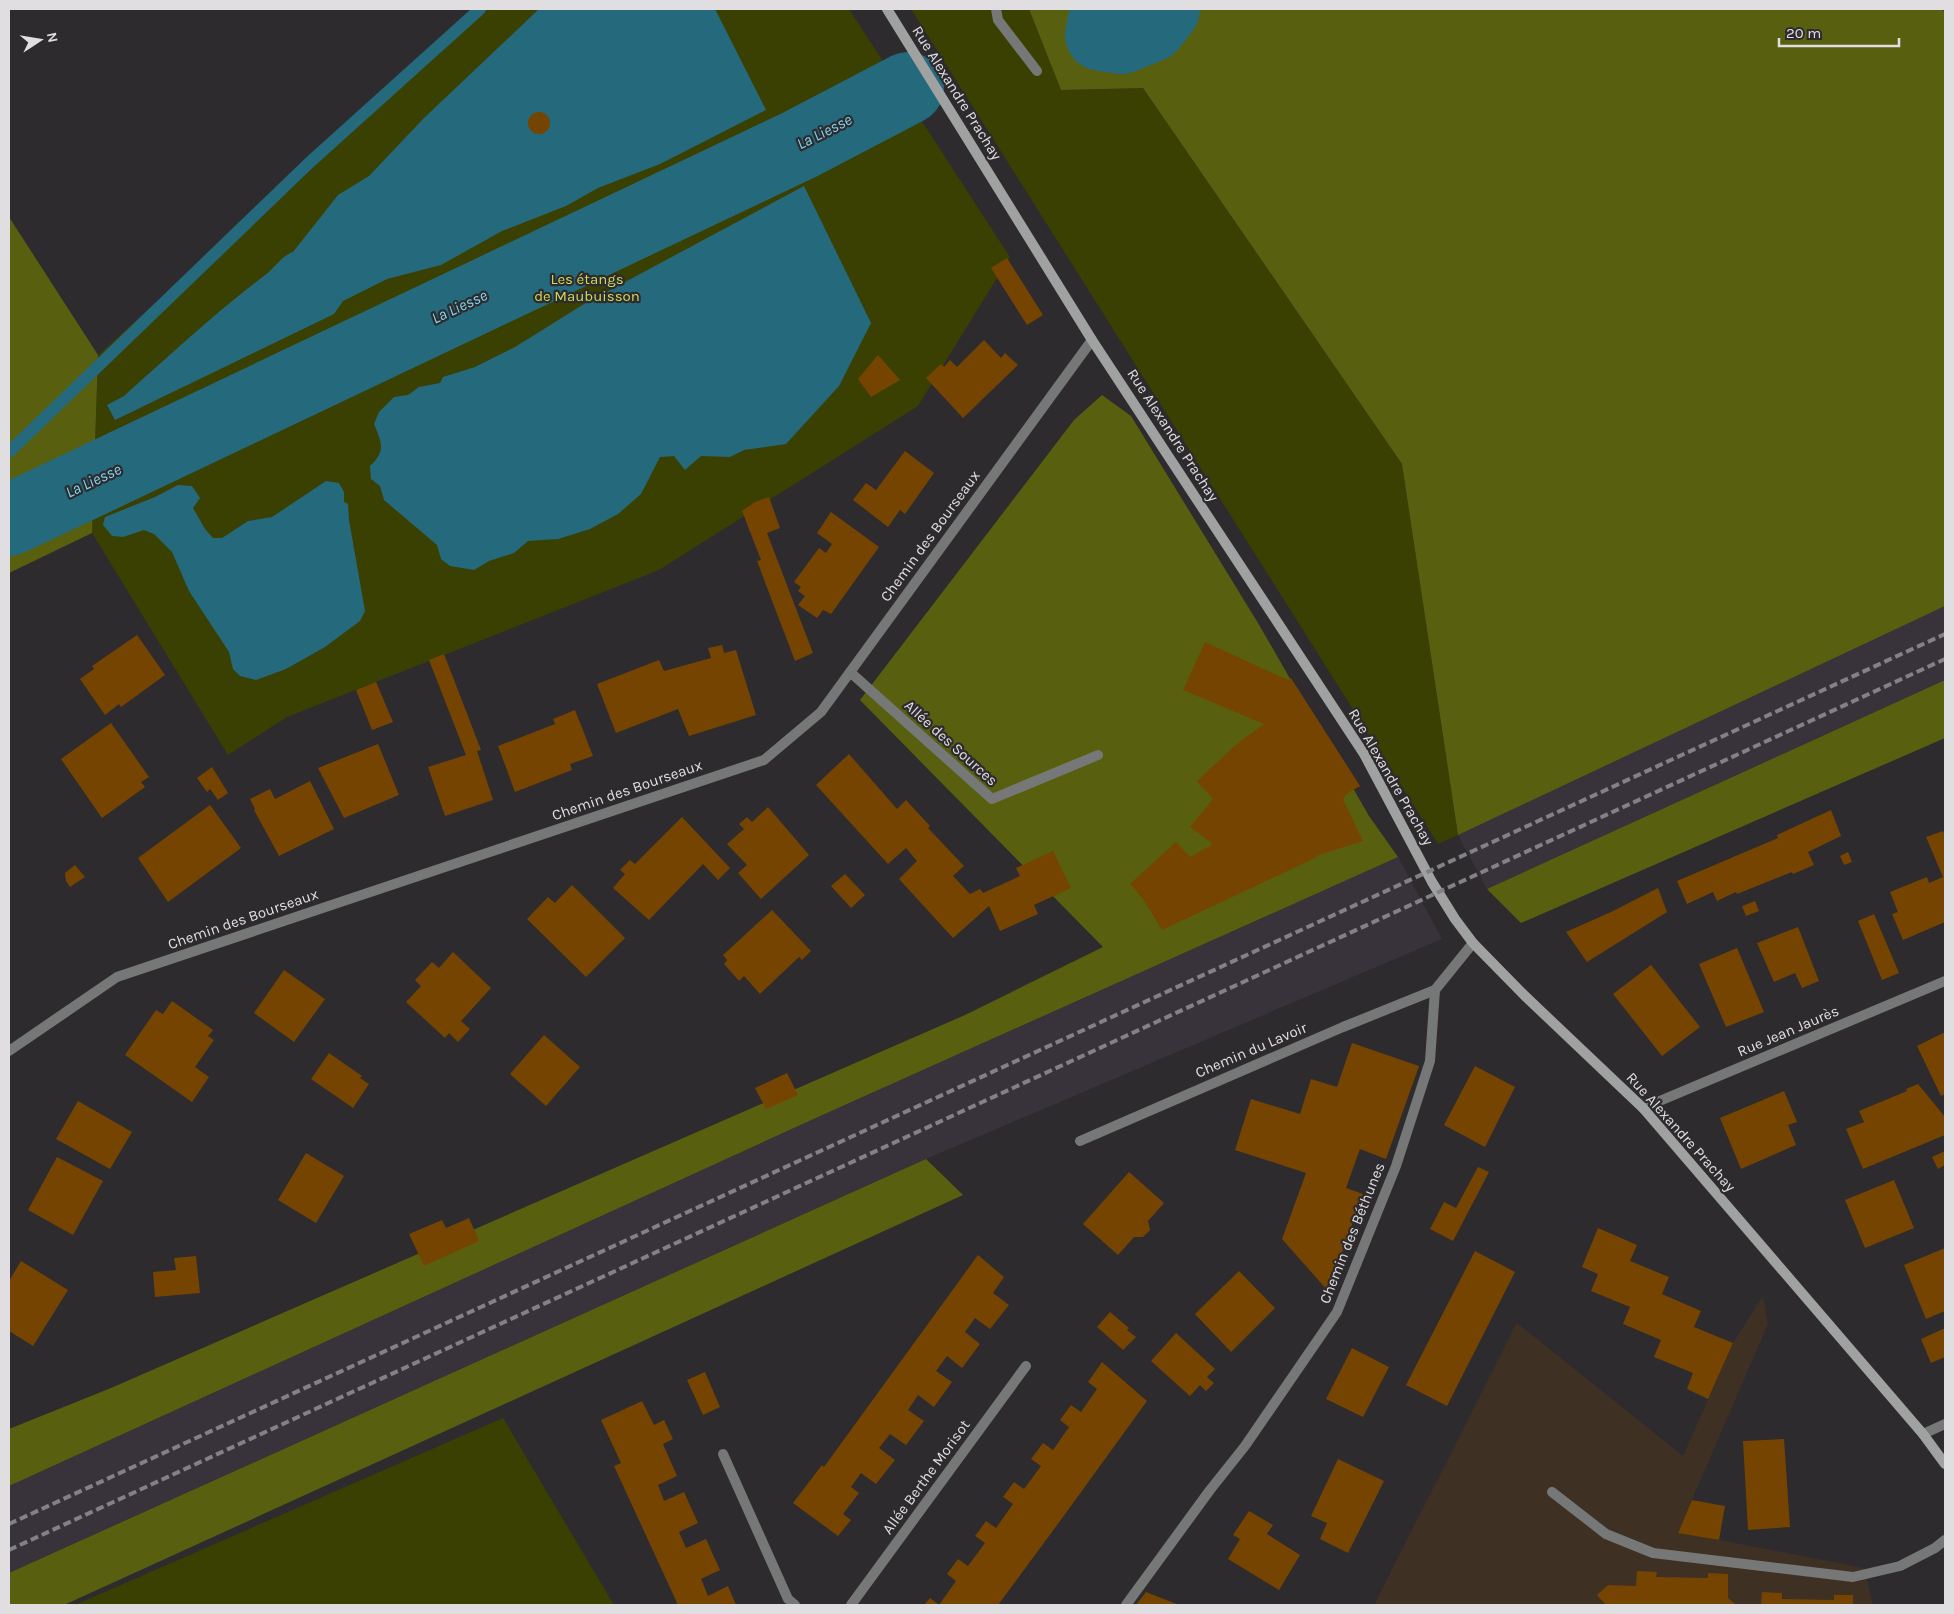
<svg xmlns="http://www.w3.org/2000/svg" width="1954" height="1614" viewBox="0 0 1954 1614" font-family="Karla,sans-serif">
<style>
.built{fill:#38333b}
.education{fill:#3f3024}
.green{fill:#3a4001}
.forest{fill:#586010}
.water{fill:#25697d}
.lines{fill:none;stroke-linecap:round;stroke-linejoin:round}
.stream{stroke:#25697d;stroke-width:12}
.river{stroke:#25697d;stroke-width:72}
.building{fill:#754400}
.lane{stroke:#767877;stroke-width:10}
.street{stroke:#767877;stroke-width:10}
.secondary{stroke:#a0a2a1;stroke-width:10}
.rail{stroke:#838183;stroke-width:4;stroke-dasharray:8 4;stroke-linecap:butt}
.labels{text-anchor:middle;stroke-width:4.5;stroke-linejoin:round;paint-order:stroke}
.street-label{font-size:15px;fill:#e0dee0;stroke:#2d2b2e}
.park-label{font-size:15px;fill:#ccdb5a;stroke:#2d2b2e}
.water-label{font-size:16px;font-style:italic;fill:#80d6f2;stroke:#2d2b2e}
</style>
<rect width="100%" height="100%" fill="#2d2b2e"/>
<g class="built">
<path d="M1945,606V680L1487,889L1458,835Z"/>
<path d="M1398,857L1442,939L926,1159L9,1573V1486L818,1117Z"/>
</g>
<path class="education" d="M1763,1296L1768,1324L1678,1532L1864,1568L1873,1605H1374L1517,1323L1683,1456L1733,1343Z"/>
<g class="green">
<path d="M480,9H849L1010,257L918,406L659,570L287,717L228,755L92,533L98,355Z"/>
<path d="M911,9H1029L1061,90L1143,88L1402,464L1458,835L1438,844Z"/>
<path d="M503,1418L614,1605H75Z"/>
</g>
<g class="forest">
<path d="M1029,9H1941L1945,12V606L1458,835L1402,464L1143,88L1061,90Z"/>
<path d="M9,217L98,355L92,533L9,573Z"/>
<path d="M1102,395L1131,416L1258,623L1369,816L1398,857L818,1117L9,1486V1429L111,1388L965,1015L1103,947L860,700L1074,420Z"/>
<path d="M1945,680V738L1521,923L1487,889Z"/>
<path d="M926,1159L963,1195L64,1605H9V1573Z"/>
</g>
<g class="water">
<path d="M539,9H715L766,110L660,164L598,188L566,206L502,231L441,265L387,279L343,301L334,314L115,420L107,405L124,396C170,355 215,313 264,276C274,269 281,256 293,252L338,195L369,176L424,118Z"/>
<path d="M804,186L871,323L839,386L786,444L744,450L730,457L701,456L685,470L674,456L660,457L641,494L618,514L590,529L558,539L528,541L514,553L489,561L474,570L450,566L441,559L437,545L384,500L380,486L371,479L370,466C386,451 382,443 374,424L379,412L394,397L408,395L419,387L440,383L443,377L475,367L515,347L584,304Z"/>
<path d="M326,481L339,483L344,492V502L348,504L349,520L365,611L360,621L325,647L286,669L256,680L240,676L233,669L229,652L189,591L172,552L154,534L144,530L123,537L112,536L103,525L105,517L155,497L178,485L192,486L200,498L193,508L205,529L213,538H222L248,521L272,517Z"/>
</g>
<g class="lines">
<path class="stream" d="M9,452L309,163L480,9"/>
<g class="river">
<path d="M1106,9L1101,35L1121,38L1151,26L1164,9"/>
<path d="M9,520L799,145L908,88"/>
</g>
</g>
<g class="building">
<circle cx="539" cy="123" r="11"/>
<path d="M1007,258L1043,315L1027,325L991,268Z"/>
<path d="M984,340L1001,358L1005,353L1018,365L963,418L926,378L941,364L944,367L950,360L957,367Z"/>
<path d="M878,355L900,380L871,397L858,379Z"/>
<path d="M905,451L934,473L905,514L900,510L888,527L853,500L866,483L876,490Z"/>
<path d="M769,497L780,528L767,533L813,653L795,661L757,561L761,560L742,511L755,502Z"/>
<path d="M831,512L879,547L831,614L823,610L817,618L798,605L805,596L798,591L801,587L794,582L819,548L826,553L832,544L817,533Z"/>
<path d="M137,635L165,675L121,707L119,704L105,715L80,679L94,669L92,666Z"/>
<path d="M1205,642L1288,680L1291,678L1360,786L1346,794L1343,800L1363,841L1316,856L1317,857L1162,930L1143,899L1130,884L1176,842L1190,857L1213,844L1190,827L1213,799L1197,781L1238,743L1264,724L1183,690Z"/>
<path d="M722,645L724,653L736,650L756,715L689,736L678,709L616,733L597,684L659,660L664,671L711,658L708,648Z"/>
<path d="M444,654L481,750L477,751L493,800L445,816L428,767L466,755L429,660Z"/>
<path d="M376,682L393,722L372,730L356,690Z"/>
<path d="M575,710L593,756L570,764L572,770L515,792L498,746L555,724L553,719Z"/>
<path d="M111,723L149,777L141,782L145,787L102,818L61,759Z"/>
<path d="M378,744L399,795L344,818L318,768Z"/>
<path d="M849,754L897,809L906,800L930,826L928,828L964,866L953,876L970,894L980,889L983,893L1020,876L1016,868L1053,851L1071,888L1034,905L1038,914L1000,931L989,906L953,938L899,879L917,861L906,848L888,864L816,785Z"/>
<path d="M212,767L228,793L218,800L210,789L207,792L197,778Z"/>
<path d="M310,781L334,829L279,856L254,810L255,809L250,799L270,789L275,799Z"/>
<path d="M210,805L241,848L168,902L138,858Z"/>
<path d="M768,807L809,855L761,899L738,873L747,865L727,844L744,829L739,824L747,817L752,822Z"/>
<path d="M1831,810L1841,836L1808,852L1814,865L1793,874L1792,872L1737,894L1736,892L1717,901L1713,892L1687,904L1677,881L1778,838L1777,835Z"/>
<path d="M682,817L730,868L718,880L703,864L649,920L613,888L625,874L620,870L630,860L635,864Z"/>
<path d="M1943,831L1945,836V922L1903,940L1892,914L1898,912L1890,892L1927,877L1929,883L1943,877L1926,837Z"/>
<path d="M1848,852L1852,862L1844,865L1840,856Z"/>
<path d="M75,865L85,877L70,887L66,881L65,873Z"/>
<path d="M845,874L865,895L851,908L831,886Z"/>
<path d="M572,885L625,938L586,977L527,919L548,897L555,903Z"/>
<path d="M1658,888L1667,912L1587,962L1566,932L1611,912Z"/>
<path d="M1755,901L1759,911L1746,916L1742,906Z"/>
<path d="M772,910L811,951L802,960L799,957L760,994L744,976L739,981L724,964L727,960L723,955Z"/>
<path d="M1874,914L1899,973L1882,980L1858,921Z"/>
<path d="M1798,927L1819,981L1802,988L1795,973L1774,982L1757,943Z"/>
<path d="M1737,948L1764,1012L1726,1027L1699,964Z"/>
<path d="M453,952L491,988L461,1021L470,1029L458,1042L449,1033L445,1038L406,1002L421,986L415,980L432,962L439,968Z"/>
<path d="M1651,965L1700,1027L1662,1056L1613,994Z"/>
<path d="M284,970L325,999L294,1042L254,1013Z"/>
<path d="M172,1001L213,1030L208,1036L214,1040L195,1067L209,1077L192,1102L125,1055L156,1010L163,1014Z"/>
<path d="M1945,1032V1094L1941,1096L1917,1046Z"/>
<path d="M544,1035L580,1067L546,1106L510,1074Z"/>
<path d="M1352,1043L1419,1066L1386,1159L1360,1149L1346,1188L1363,1194L1328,1291L1282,1239L1306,1173L1235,1150L1251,1099L1300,1114L1311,1079L1337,1087Z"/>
<path d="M329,1053L362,1076L360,1078L369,1084L353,1108L311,1079Z"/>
<path d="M1475,1066L1515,1087L1485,1147L1444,1125Z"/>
<path d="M787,1073L798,1095L766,1109L755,1088Z"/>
<path d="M1918,1084L1945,1117V1135L1863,1169L1846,1129L1864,1122L1859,1111L1907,1091L1906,1089Z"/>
<path d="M1784,1091L1797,1122L1788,1125L1796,1145L1741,1169L1720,1118Z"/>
<path d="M78,1101L132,1132L110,1169L56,1139Z"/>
<path d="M1945,1151V1165L1938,1169L1932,1157Z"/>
<path d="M306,1153L344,1176L316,1223L278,1200Z"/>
<path d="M57,1157L103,1181L73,1235L28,1210Z"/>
<path d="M1478,1167L1489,1172L1453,1241L1430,1229L1444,1202L1456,1208Z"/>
<path d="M1129,1172L1164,1203L1148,1221L1150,1230L1143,1237H1134L1118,1255L1083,1224Z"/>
<path d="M1894,1180L1914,1228L1865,1248L1845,1200Z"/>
<path d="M469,1218L479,1241L424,1266L409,1234L442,1220L446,1228Z"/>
<path d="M1598,1228L1637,1245L1630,1261L1669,1277L1662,1294L1701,1311L1694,1327L1733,1343L1708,1399L1687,1389L1693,1373L1654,1357L1661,1340L1623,1324L1630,1307L1591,1291L1598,1274L1582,1267Z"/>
<path d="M1945,1248V1311L1926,1319L1904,1265Z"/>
<path d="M1475,1251L1515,1272L1447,1406L1406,1385Z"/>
<path d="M978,1255L1004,1277L993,1293L1009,1305L990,1329L975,1318L965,1332L980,1344L962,1368L947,1356L936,1371L952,1382L934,1407L918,1395L908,1410L924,1421L906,1445L890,1434L879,1448L895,1460L876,1484L861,1473L851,1487L859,1493L843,1514L851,1520L838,1536L793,1503L822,1465L824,1467Z"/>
<path d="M196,1256L200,1293L155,1297L153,1272L176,1270L174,1258Z"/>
<path d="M21,1261L68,1290L33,1346L9,1331V1281Z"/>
<path d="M1239,1271L1275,1308L1231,1352L1195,1314Z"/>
<path d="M1110,1312L1129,1328L1127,1330L1136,1337L1123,1350L1097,1327Z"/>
<path d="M1945,1328V1357L1931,1363L1921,1339Z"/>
<path d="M1176,1333L1215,1369L1207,1377L1214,1383L1206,1391L1200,1385L1190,1396L1151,1361Z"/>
<path d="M1352,1348L1389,1367L1363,1417L1326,1399Z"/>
<path d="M1102,1362L1147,1401L1063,1517L998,1605H924L930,1598L939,1605L956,1581L947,1574L958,1559L968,1566L985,1543L975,1536L986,1521L996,1528L1013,1504L1003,1497L1014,1482L1024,1489L1041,1466L1031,1459L1043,1443L1053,1450L1069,1427L1060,1420L1071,1405L1081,1412L1097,1389L1088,1382Z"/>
<path d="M705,1372L720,1407L703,1415L687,1380Z"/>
<path d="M642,1401L654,1425L664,1420L673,1439L663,1444L677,1476L658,1485L664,1501L684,1492L698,1523L679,1532L686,1548L706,1539L720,1570L701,1579L708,1596L728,1586L736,1605H678L614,1466L621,1463L601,1420Z"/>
<path d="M1784,1439L1790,1527L1748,1530L1743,1441Z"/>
<path d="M1338,1459L1384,1481L1348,1553L1320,1539L1327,1523L1311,1516Z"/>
<path d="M1692,1500L1725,1506L1719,1540L1678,1533Z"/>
<path d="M1249,1511L1273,1525L1267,1534L1300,1555L1279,1590L1228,1559L1240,1539L1233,1535Z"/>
<path d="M1637,1571L1657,1572L1656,1577L1708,1578V1573L1728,1574V1598L1736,1605H1606L1597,1595L1608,1585L1636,1586Z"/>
<path d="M1146,1592L1179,1605H1136Z"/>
<path d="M1762,1592L1782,1593V1599L1834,1600V1595H1853V1605H1761Z"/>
</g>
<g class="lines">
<g class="lane">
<path d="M996,9L998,20L1037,71"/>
<path d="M1552,1492L1606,1534L1653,1553L1853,1577L1900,1566L1935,1548L1945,1540"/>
</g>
<g class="street">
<path d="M850,672L992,799L1098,755"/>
<path d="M9,1051L117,977L764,760L821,712L1092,340"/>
<path d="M1643,1108L1945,981"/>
<path d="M1080,1141L1343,1027L1435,990"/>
<path d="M1923,1434L1945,1424"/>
<path d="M723,1454L788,1599L795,1605"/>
<path d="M851,1605L1026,1366"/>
<path d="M1126,1605L1210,1490L1245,1446L1337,1312L1396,1166L1430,1061L1435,990L1473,943"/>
</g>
<path class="secondary" d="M887,9L1092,340L1364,754L1432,882L1455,919L1473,943L1525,996L1643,1108L1923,1434L1945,1464"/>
<g class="rail">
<path d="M9,1524L1945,634"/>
<path d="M9,1550L1945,659"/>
</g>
</g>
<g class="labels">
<g class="street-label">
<text transform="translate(957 93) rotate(58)" y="5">Rue Alexandre Prachay</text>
<text transform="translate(1173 435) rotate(57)" y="5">Rue Alexandre Prachay</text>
<text transform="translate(930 536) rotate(-54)" y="5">Chemin des Bourseaux</text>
<text transform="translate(951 743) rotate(42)" y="5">Allée des Sources</text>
<text transform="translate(1391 777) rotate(60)" y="5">Rue Alexandre Prachay</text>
<text transform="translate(627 790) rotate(-19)" y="5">Chemin des Bourseaux</text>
<text transform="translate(243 919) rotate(-19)" y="5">Chemin des Bourseaux</text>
<text transform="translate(1788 1031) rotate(-23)" y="5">Rue Jean Jaurès</text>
<text transform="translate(1251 1050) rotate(-23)" y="5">Chemin du Lavoir</text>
<text transform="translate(1681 1132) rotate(48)" y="5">Rue Alexandre Prachay</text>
<text transform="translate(1352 1233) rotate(-68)" y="5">Chemin des Béthunes</text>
<text transform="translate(926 1477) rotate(-54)" y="5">Allée Berthe Morisot</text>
</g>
<g class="park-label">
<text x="587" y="284">Les étangs<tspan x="587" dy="17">de Maubuisson</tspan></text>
</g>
<g class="water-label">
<text transform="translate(824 131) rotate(-27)" y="6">La Liesse</text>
<text transform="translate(459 306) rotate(-25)" y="6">La Liesse</text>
<text transform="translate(93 480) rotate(-25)" y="6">La Liesse</text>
</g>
</g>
<rect width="1954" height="1614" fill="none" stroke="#e0dee0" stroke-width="20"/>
<g transform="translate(40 40) rotate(78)" stroke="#2d2b2e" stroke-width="4" paint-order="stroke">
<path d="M0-4L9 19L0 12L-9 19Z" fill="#e0dee0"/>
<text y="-8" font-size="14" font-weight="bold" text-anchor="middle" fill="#e0dee0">N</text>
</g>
<path d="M1779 38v8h120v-8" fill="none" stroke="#e0dee0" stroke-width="2.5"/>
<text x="1786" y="38" font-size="15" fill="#e0dee0" stroke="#2d2b2e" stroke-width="4" paint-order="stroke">20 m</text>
</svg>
